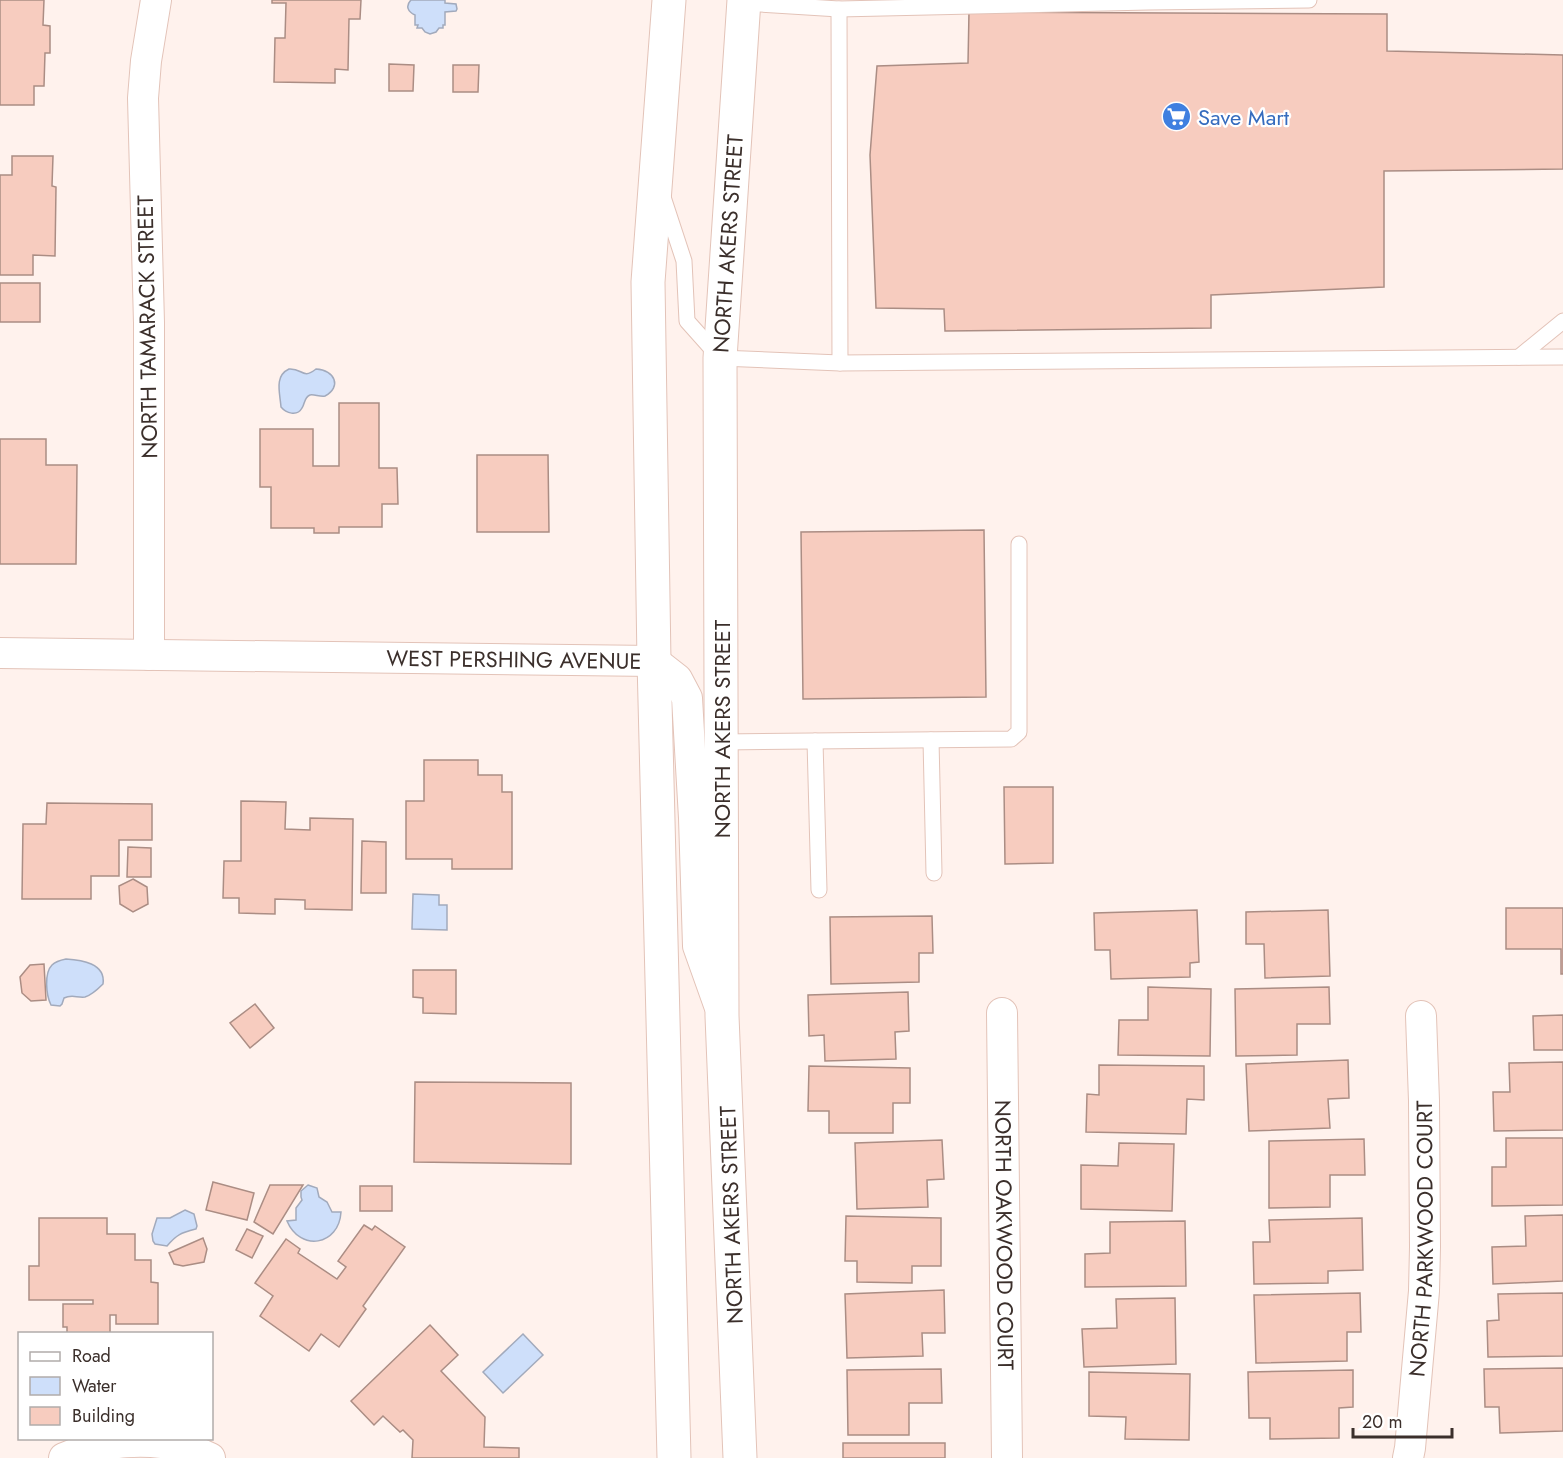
<svg xmlns="http://www.w3.org/2000/svg" width="1563" height="1458" viewBox="0 0 1563 1458" font-family="Jost,sans-serif">
<style>
.water{fill:#cedffa;stroke:#a2aabc;stroke-width:1.5}
.building{fill:#f7ccbf;stroke:#ab8d84;stroke-width:1.5}
.lines{fill:none;stroke-linecap:round;stroke-linejoin:round}
.service-casing{stroke:#e3c3b8;stroke-width:17}
.minor-casing{stroke:#e3c3b8;stroke-width:32}
.secondary-casing{stroke:#e3c3b8;stroke-width:35}
.service{stroke:#fff;stroke-width:15}
.minor{stroke:#fff;stroke-width:30}
.secondary{stroke:#fff;stroke-width:33}
.labels{text-anchor:middle;stroke-width:4.5;stroke-linejoin:round;paint-order:stroke}
.shop-label{font-size:22px;fill:#366cbe;stroke:#fff;text-anchor:start}
.street-label{font-size:22px;fill:#3b2f2b;stroke:#fff}
</style>
<rect width="100%" height="100%" fill="#fff2ed"/>
<g class="water">
<path d="M411,0H445V3L456,4L457,9L456,11L445,12V25H443V28H439L436,32L430,34L425,32L422,28H417L418,25H415V15C408,12 405,6 411,0Z"/>
<path d="M289,369C303,368 302,380 316,369C335,370 342,387 325,396C320,397 314,394 310,395C304,397 305,404 302,408C297,417 286,413 281,407C280,393 274,376 289,369Z"/>
<path d="M413,894L439,895V905H447V930L412,929Z"/>
<path d="M66,959C81,960 106,963 103,984C98,989 92,995 85,997C77,998 72,994 64,998L62,1004L60,1006L51,1005C46,995 44,973 52,965C56,961 61,960 66,959Z"/>
<path d="M308,1185L317,1188L319,1197L327,1202L332,1212H341C339,1246 300,1252 287,1221L296,1220V1208L302,1200L301,1197V1191Z"/>
<path d="M185,1210L194,1214L197,1226L196,1229C181,1233 177,1234 167,1246L155,1244L153,1241L152,1234L157,1218H170Z"/>
<path d="M523,1334L543,1355L503,1393L483,1372Z"/>
</g>
<g class="building">
<path d="M0,0H44L43,25L50,26V53H45L44,86H34V105H0Z"/>
<path d="M272,0H361L360,19H349L348,70L335,69V83L274,82L275,38H285L286,3H272Z"/>
<path d="M969,12L1387,14V51L1563,55V169L1384,171V287L1211,295V328L945,331L944,309L876,308L870,155L877,66L968,63Z"/>
<path d="M389,64L414,65L413,91H389Z"/>
<path d="M453,65H479L478,92H453Z"/>
<path d="M12,156H53L52,186L56,187L55,256L33,255V275H0V175H12Z"/>
<rect x="0" y="283" width="40" height="39"/>
<path d="M339,403H379V468H397L398,504H382V527H339V533H314V528H271V487H260V429H313V466H339Z"/>
<path d="M0,439H46V465H77L76,564H0Z"/>
<path d="M477,455H548L549,532H477Z"/>
<path d="M984,530L986,697L803,699L801,532Z"/>
<path d="M424,760H478V775H502V792H512V869H452V859H406V801H424Z"/>
<path d="M1004,787H1053V863L1005,864Z"/>
<path d="M241,801L286,802L285,829L310,830V818L353,819L352,910L305,909V900L275,899V914L239,913V898H223L224,861H241Z"/>
<path d="M47,803L152,804V840H119V876H91V899H22L23,824H46Z"/>
<path d="M362,841L386,842V893H361Z"/>
<path d="M128,847L151,848V877H127Z"/>
<path d="M133,879L147,887L148,904L133,912L120,904L119,886Z"/>
<path d="M1506,908H1563V974H1561V949H1506Z"/>
<path d="M1197,910L1199,962L1190,963V977L1111,979L1110,950H1095L1094,913Z"/>
<path d="M1328,910L1330,976L1265,978L1264,944H1246V912Z"/>
<path d="M932,916L933,953H919V982L831,984L830,917Z"/>
<path d="M44,964L46,1000L31,1001L22,993L20,977L30,965Z"/>
<path d="M413,970H456V1014L423,1013V998L413,997Z"/>
<path d="M1148,987L1211,989L1210,1056L1118,1055L1119,1020H1148Z"/>
<path d="M1329,987L1330,1024H1297V1055L1236,1056L1235,989Z"/>
<path d="M908,992L909,1031L895,1032L896,1059L825,1061L824,1035L809,1036L808,995Z"/>
<path d="M255,1004L274,1028L250,1048L230,1023Z"/>
<path d="M1563,1015V1050H1534L1533,1016Z"/>
<path d="M1348,1060L1349,1098L1328,1099L1330,1128L1249,1131L1246,1064Z"/>
<path d="M1563,1062V1130L1494,1131L1493,1092H1510L1509,1063Z"/>
<path d="M1099,1065L1204,1066V1100L1187,1099L1186,1134L1086,1132L1087,1094L1099,1095Z"/>
<path d="M809,1066L910,1068V1103H893V1133H829V1111H808Z"/>
<path d="M415,1082L571,1083V1164L414,1162Z"/>
<path d="M1506,1138H1563V1205L1492,1206V1167H1506Z"/>
<path d="M1364,1139L1365,1175H1330V1207L1269,1208V1141Z"/>
<path d="M942,1140L944,1179L927,1180L928,1207L857,1209L855,1143Z"/>
<path d="M1119,1143L1174,1144L1172,1211L1081,1209V1165L1118,1166Z"/>
<path d="M213,1182L254,1193L247,1220L206,1210Z"/>
<path d="M270,1185H303L273,1234L254,1222Z"/>
<rect x="360" y="1186" width="32" height="25"/>
<path d="M1563,1215V1281L1493,1284L1492,1247L1526,1246L1525,1216Z"/>
<path d="M846,1216L941,1218V1266H912V1283L857,1282V1261H845Z"/>
<path d="M39,1218H107V1234H135V1260H151V1282L158,1283V1324H116V1315H110V1334H67V1327H63V1304H93V1300H29V1266H39Z"/>
<path d="M1362,1218L1363,1270L1328,1271V1283L1254,1284L1253,1242H1270L1269,1220Z"/>
<path d="M1185,1221L1186,1286L1085,1287V1254L1110,1253V1222Z"/>
<path d="M364,1225L372,1230L375,1226L405,1247L363,1306L366,1309L339,1347L321,1334L309,1351L260,1316L273,1296L255,1283L286,1239L300,1249L298,1253L337,1279L346,1267L338,1261Z"/>
<path d="M247,1229L263,1236L252,1258L236,1250Z"/>
<path d="M203,1238L207,1249L204,1262L183,1266L174,1264L169,1253Z"/>
<path d="M944,1290L945,1333H922L923,1356L847,1358L845,1294Z"/>
<path d="M1360,1293L1361,1332H1347V1361L1256,1363L1254,1295Z"/>
<path d="M1563,1293V1356L1488,1357L1487,1321L1499,1320L1498,1294Z"/>
<path d="M1175,1298L1176,1364L1084,1367L1082,1329L1117,1328L1116,1299Z"/>
<path d="M430,1325L458,1355L441,1371L485,1417L484,1447L519,1448V1458H412L413,1440L403,1430L400,1432L383,1416L374,1425L351,1401Z"/>
<path d="M1563,1368V1431L1500,1433L1499,1407H1485L1484,1369Z"/>
<path d="M941,1369L942,1403H909V1435H848L847,1370Z"/>
<path d="M1353,1370V1407L1339,1408V1438L1270,1439V1418H1249L1248,1372Z"/>
<path d="M1089,1372L1190,1374L1189,1440L1125,1439L1126,1417L1089,1416Z"/>
<rect x="843" y="1443" width="102" height="15"/>
</g>
<g class="lines">
<defs>
<g id="service">
<path d="M742,0L744,3L839,9L1149,2L1309,0"/>
<path d="M839,9L840,363"/>
<path d="M663,197L684,261L687,321L720,358L840,363L1563,357"/>
<path d="M1519,357L1563,321"/>
<path d="M931,740L934,873"/>
<path d="M815,741L819,890"/>
<path d="M722,742L1011,739L1019,732V544"/>
</g>
<g id="minor">
<path id="s1" d="M0,653L654,661L677,679L687,698L694,818L698,946L719,1005"/>
<path d="M149,655V323L143,98L146,61L156,0"/>
<path id="s2" d="M1002,1013L1007,1458"/>
<path d="M64,1458C103,1441 148,1436 188,1449C196,1451 203,1455 210,1458"/>
<path id="s3" d="M1408,1458L1410,1448L1424,1291L1425,1247L1424,1101L1421,1016"/>
</g>
<g id="secondary">
<path d="M669,0L648,282L654,661L674,1458"/>
<path id="s4" d="M740,1458L722,1016L720,358L744,0"/>
</g>
</defs>
<use href="#service" class="service-casing"/>
<use href="#minor" class="minor-casing"/>
<use href="#secondary" class="secondary-casing"/>
<use href="#service" class="service"/>
<use href="#minor" class="minor"/>
<use href="#secondary" class="secondary"/>
</g>
<defs>
<symbol id="supermarket-disc" viewBox="-11 -11 22 22"><circle r="9.5" fill="#3f7fe0" stroke="#fff"/><path d="M-6-5.5h2.5l.6 2H6L4.5 2H-2.5L-4.4-4H-6ZM-1.5 3.2a1.3 1.3 0 1 0 .1 0ZM3 3.2a1.3 1.3 0 1 0 .1 0Z" fill="#fff"/></symbol>
</defs>
<g fill-rule="evenodd">
<use href="#supermarket-disc" x="1160" y="100" width="33" height="33"/>
</g>
<g class="labels">
<g class="shop-label">
<text x="1198" y="125">Save Mart</text>
</g>
<g class="street-label">
<text dy="8" stroke="none"><textPath href="#s4" startOffset="1215">NORTH AKERS STREET</textPath></text>
<text transform="translate(147 327) rotate(-91)" y="8">NORTH TAMARACK STREET</text>
<text dy="8" stroke="none"><textPath href="#s1" startOffset="514">WEST PERSHING AVENUE</textPath></text>
<text transform="translate(722 729) rotate(-90)" y="8">NORTH AKERS STREET</text>
<text transform="translate(731 1215) rotate(-92)" y="8">NORTH AKERS STREET</text>
<text dy="8" stroke="none"><textPath href="#s2" startOffset="222">NORTH OAKWOOD COURT</textPath></text>
<text dy="8" stroke="none"><textPath href="#s3" startOffset="220">NORTH PARKWOOD COURT</textPath></text>
</g>
</g>
<rect x="18" y="1332" width="195" height="108" fill="#ffffff" stroke="#b1acaa" stroke-width="1.5"/>
<rect x="30" y="1352" width="30" height="9" fill="#ffffff" stroke="#b1acaa" stroke-width="1.5"/>
<text x="72" y="1362" font-size="18" fill="#3b2f2b">Road</text>
<rect x="30" y="1377" width="30" height="18" fill="#cedffa" stroke="#b1acaa" stroke-width="1.5"/>
<text x="72" y="1392" font-size="18" fill="#3b2f2b">Water</text>
<rect x="30" y="1407" width="30" height="18" fill="#f7ccbf" stroke="#b1acaa" stroke-width="1.5"/>
<text x="72" y="1422" font-size="18" fill="#3b2f2b">Building</text>
<path d="M1353 1428v9h99v-9" fill="none" stroke="#3b2f2b" stroke-width="3"/>
<text x="1362" y="1428" font-size="18" fill="#3b2f2b" stroke="#ffffff" stroke-width="4.5" paint-order="stroke">20 m</text>
</svg>
